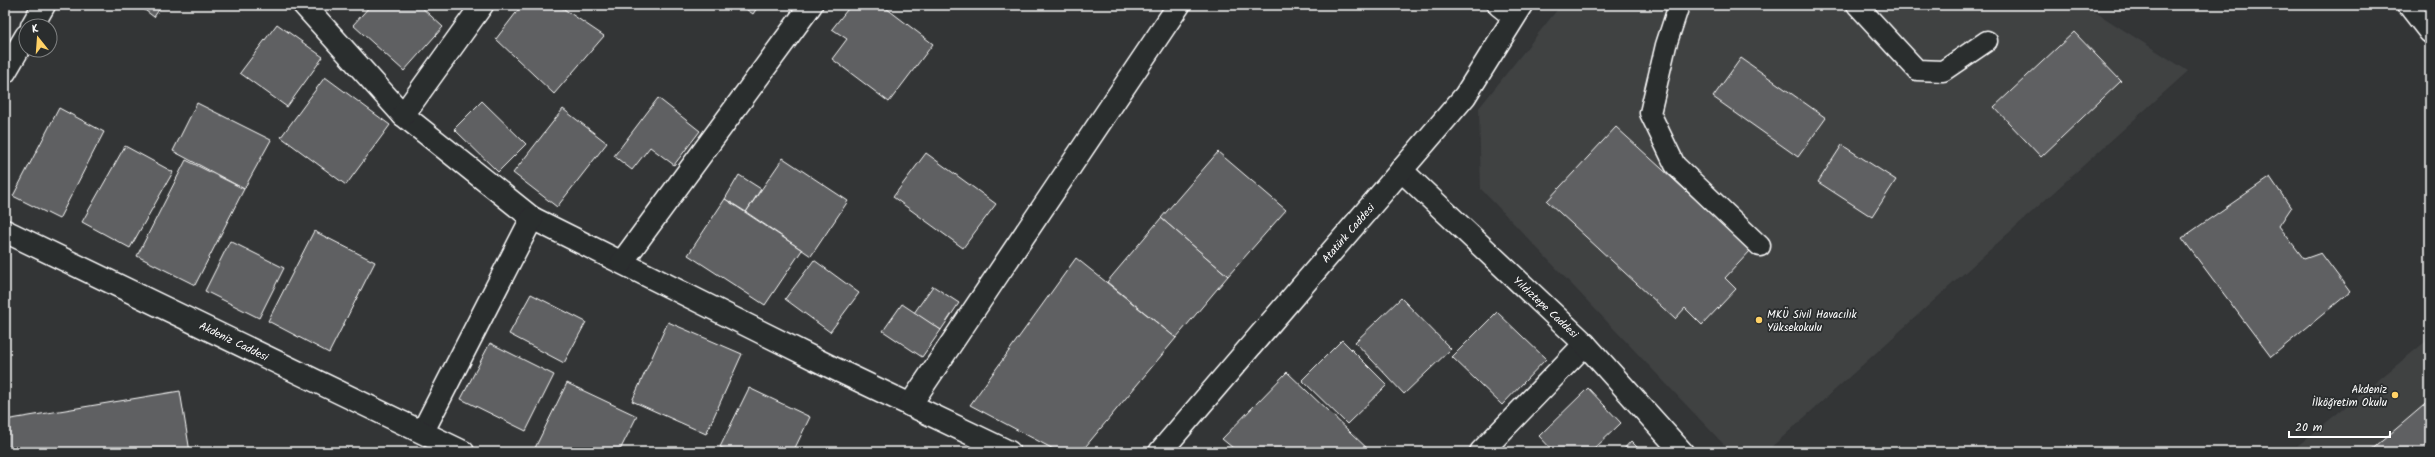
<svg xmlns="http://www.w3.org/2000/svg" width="2435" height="457" viewBox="0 0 2435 457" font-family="Kalam,sans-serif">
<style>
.built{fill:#404243}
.building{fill:#5f6162;stroke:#fff}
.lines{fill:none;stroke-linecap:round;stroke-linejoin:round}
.service-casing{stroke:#fff;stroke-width:23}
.minor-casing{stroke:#fff;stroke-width:25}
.tertiary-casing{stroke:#fff;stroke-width:25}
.secondary-casing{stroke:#fff;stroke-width:25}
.service{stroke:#2a2d2e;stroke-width:20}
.minor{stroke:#2a2d2e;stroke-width:22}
.tertiary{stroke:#2a2d2e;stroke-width:22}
.secondary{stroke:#2a2d2e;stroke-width:22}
.poi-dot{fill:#ffd166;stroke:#2a2d2e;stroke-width:1.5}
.labels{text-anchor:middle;stroke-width:3.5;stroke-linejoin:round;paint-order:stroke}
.street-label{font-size:11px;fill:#fff;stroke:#2a2d2e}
.poi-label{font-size:11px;fill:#fff;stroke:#2a2d2e;text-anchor:start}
</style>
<rect width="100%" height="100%" fill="#333536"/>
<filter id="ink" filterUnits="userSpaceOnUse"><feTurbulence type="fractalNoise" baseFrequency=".025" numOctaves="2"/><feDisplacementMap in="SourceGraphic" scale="8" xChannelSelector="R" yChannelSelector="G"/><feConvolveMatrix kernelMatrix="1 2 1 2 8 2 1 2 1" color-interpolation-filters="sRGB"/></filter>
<g filter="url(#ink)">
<g class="built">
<path d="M1561,5H2084L2188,71L1766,452H1731L1481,189L1479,108Z"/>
<path d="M2430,338V452H2290Z"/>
</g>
<g class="building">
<path d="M138,5H162L154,17Z"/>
<path d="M371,5H419L443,27L404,71L353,25Z"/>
<path d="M522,5H558L604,36L554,94L496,39Z"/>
<path d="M740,5H759L753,14Z"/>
<path d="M851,5H882L933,44L889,102L832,59L847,39L832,29Z"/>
<path d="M277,24L323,57L287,107L240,73Z"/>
<path d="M2074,32L2121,81L2041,157L1994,107Z"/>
<path d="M1741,58L1826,118L1798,157L1713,97Z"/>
<path d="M325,77L390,125L346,185L281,137Z"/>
<path d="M658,98L700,131L674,165L650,147L632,170L614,156Z"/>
<path d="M482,101L526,144L498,172L454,129Z"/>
<path d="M197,103L271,140L244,189L173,151Z"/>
<path d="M59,108L104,132L59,219L13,196Z"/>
<path d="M563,109L607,143L557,207L513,173Z"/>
<path d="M1616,127L1751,250L1725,278L1736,289L1702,325L1685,308L1675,319L1547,201Z"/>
<path d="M1842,145L1896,180L1872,217L1818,182Z"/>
<path d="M125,146L173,172L130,248L82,222Z"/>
<path d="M1218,152L1286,210L1228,276L1161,218Z"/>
<path d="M926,153L996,204L963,248L893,197Z"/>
<path d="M783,158L848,201L811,256L746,212Z"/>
<path d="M186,160L244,189L195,285L137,256Z"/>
<path d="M739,175L761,189L746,212L725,199Z"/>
<path d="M2270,177L2291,208L2279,226L2304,259L2321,253L2350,292L2271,357L2182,238Z"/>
<path d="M725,199L802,250L765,305L688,255Z"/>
<path d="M1161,218L1228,276L1176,338L1107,282Z"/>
<path d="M314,231L375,262L329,353L268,321Z"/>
<path d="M230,241L284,268L259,318L205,291Z"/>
<path d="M1076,258L1176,338L1081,452H1059L970,405Z"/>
<path d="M814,260L859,293L830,332L785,299Z"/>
<path d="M933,286L959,303L941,330L914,313Z"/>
<path d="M531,294L586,322L564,363L509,334Z"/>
<path d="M1401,298L1451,349L1404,394L1355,342Z"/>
<path d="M902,304L941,330L922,357L883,331Z"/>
<path d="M1497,312L1546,359L1502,405L1452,357Z"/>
<path d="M668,322L742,354L706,434L632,401Z"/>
<path d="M1342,340L1387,385L1347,424L1302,380Z"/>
<path d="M490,343L554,375L526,431L461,399Z"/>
<path d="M1287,372L1371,452H1238L1222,439Z"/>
<path d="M567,383L637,416L619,452H533Z"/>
<path d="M749,388L810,417L793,452H731L720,447Z"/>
<path d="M1588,388L1621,423L1591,452H1554L1539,436Z"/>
<path d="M180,391L190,452H5V420Z"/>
<path d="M2430,400V452H2369Z"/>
<path d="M1631,441L1642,452H1621Z"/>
</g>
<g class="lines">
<defs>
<g id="service">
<path d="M1679,5L1666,45L1650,113L1675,165L1760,246"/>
<path d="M1857,5L1917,70L1943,71L1987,41"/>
</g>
<g id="minor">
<path d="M304,5L403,115L532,218L831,367L1009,452"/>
<path d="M1499,5L1513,16"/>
<path d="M2409,5L2430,32"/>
<path d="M32,26L44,5"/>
<path d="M5,72L26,36"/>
<path d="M403,115L482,5"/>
<path d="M622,262L811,5"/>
<path d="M910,405L1179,5"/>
<path d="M423,431L532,218"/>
<path d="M1481,452L1585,344"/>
</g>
<g id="tertiary">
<path d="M1401,170L1585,344L1682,452"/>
<path d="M5,231L463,452"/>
</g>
<path id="secondary" d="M1160,452L1465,96L1522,5"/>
</defs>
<use href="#service" class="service-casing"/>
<use href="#minor" class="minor-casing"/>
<use href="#tertiary" class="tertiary-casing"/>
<use href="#secondary" class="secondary-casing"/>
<use href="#service" class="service"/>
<use href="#minor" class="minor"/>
<use href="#tertiary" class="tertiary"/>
<use href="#secondary" class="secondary"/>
</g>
</g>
<g class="poi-dot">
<circle cx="1759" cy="320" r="4"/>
<circle cx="2395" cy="395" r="4"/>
</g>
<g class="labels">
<g class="street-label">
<text transform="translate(1348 233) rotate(-49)" y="4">Atatürk Caddesi</text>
<text transform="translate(1546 307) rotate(43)" y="4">Yıldıztepe Caddesi</text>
<text transform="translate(234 341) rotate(26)" y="4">Akdeniz Caddesi</text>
</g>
<g class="poi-label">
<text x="1767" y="318">MKÜ Sivil Havacılık<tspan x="1767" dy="13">Yüksekokulu</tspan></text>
<text x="2387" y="393" text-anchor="end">Akdeniz<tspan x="2387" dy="13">İlköğretim Okulu</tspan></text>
</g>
</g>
<rect width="2435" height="457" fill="none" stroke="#2a2d2e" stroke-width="20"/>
<rect x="10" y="10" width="2415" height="437" fill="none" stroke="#fff" stroke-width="1.5" filter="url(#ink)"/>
<g transform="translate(38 38) rotate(343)"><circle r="19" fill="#2a2d2e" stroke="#7f8182"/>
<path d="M0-3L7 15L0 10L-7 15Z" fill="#ffd166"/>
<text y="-6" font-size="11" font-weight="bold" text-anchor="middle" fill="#ffffff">K</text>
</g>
<path d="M2289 431v6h101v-6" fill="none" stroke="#ffffff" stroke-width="2"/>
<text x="2295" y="431" font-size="12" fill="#ffffff" stroke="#2a2d2e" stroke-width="3" paint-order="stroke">20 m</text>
</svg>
